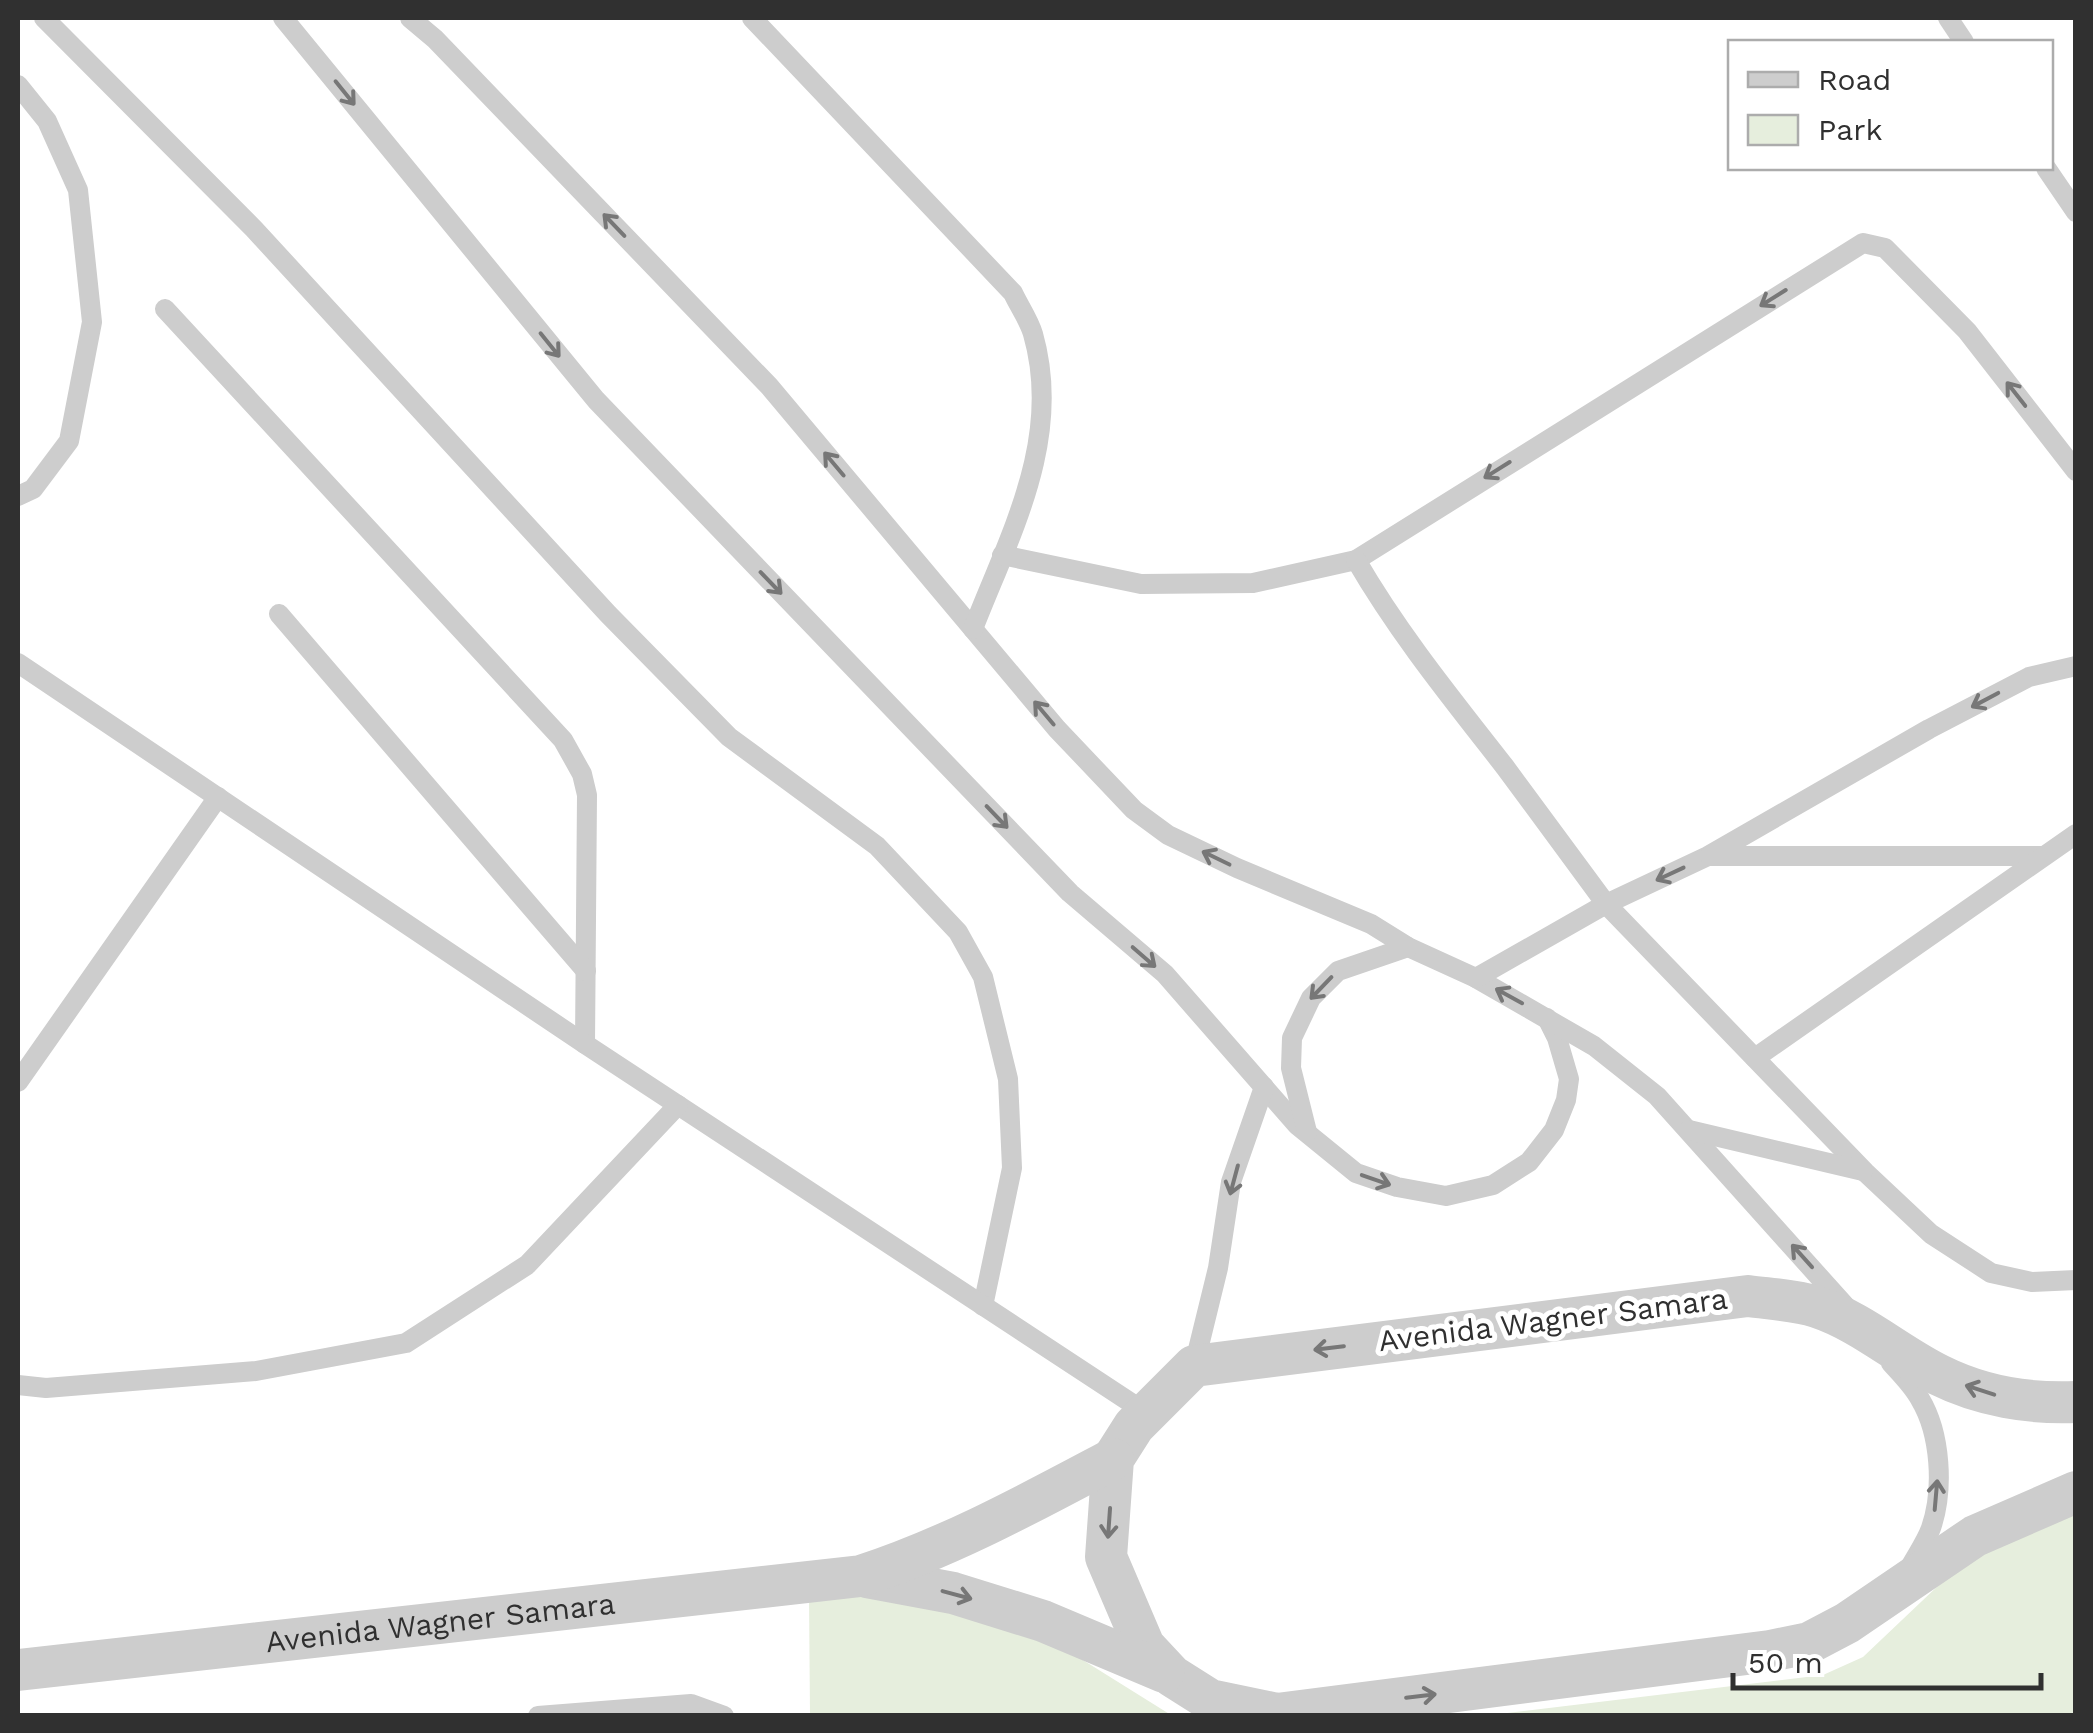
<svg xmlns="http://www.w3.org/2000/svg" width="2093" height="1733" viewBox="0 0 2093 1733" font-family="'Work Sans',sans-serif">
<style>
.green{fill:#e6eedd}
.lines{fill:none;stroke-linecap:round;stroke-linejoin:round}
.lane{stroke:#cdcdcd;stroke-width:20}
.street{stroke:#cdcdcd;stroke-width:42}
.oneway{stroke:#777}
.labels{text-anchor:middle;stroke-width:10;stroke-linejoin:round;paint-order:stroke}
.street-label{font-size:30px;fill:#303030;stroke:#fff}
</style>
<rect width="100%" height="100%" fill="#fff"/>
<g class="green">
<path d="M2075,1507V1715L1482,1716L1823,1675L1863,1657L1961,1564Z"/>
<path d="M892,1590L1062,1647L1171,1715H810L809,1597Z"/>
</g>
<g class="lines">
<g class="lane">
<path d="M44,18L254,229L608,614L729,737L877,846L958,932L983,977L1008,1079L1012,1168L983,1306"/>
<path d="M283,18L596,400L1070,893L1165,974L1297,1125L1356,1173L1397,1187L1446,1196L1493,1185L1529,1162L1554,1130L1566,1100L1569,1079L1557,1038L1547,1018"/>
<path d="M410,18L435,39L769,386L1057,729L1134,810L1168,835L1237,868L1371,924L1408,947L1476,978L1594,1046L1657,1096L1848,1309"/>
<path d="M752,18L1013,293C1019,306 1029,320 1033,334C1063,439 1010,534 973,629"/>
<path d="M1948,18L1964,42"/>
<path d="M18,85L47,121L78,190L92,322L69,441L33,489L18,496"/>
<path d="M2046,168L2076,212"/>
<path d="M165,309L563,740L582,774L587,795L585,1044"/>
<path d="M1002,555L1141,584L1253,583L1356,560L1863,243L1885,248L1967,331L2076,471"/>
<path d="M1356,560C1399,634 1452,699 1505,767C1539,813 1573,859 1606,904L1476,978"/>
<path d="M279,614L586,971"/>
<path d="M18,663L585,1044L1145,1412"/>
<path d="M2076,666L2029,677L1929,729L1708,856L1606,904L1865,1172L1931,1234L1991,1273L2032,1282L2076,1280"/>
<path d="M1710,856H2043"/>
<path d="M1755,1058L2076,834"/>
<path d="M18,1082L218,797"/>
<path d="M1689,1130L1863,1171"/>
<path d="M1307,1132L1291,1068L1292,1038L1311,998L1338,971L1408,947"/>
<path d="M1891,1363C1901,1374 1913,1386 1920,1399C1941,1434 1944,1490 1931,1528C1926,1542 1916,1556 1909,1569"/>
<path d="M1194,1366L1218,1268L1231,1182L1264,1087"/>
<path d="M18,1385L46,1388L256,1371L406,1343L527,1265L678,1105"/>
<path d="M538,1716L691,1704L724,1716"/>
</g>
<g class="street">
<path d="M2076,1402C2030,1404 1981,1396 1939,1375C1898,1355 1862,1322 1817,1307C1796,1300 1770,1299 1748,1296L1194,1366L1134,1426L1113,1459L1106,1557L1144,1646L1172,1676L1210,1700L1277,1714L1770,1651L1809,1643L1847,1623L1975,1536L2076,1492"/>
<path d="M867,1577L953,1593L1043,1621L1164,1672"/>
<path id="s1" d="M18,1670L861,1576C950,1547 1030,1503 1113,1459"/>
</g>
</g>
<defs><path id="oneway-shaft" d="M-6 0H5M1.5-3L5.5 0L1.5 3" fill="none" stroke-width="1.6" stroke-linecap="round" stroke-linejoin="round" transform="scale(2.5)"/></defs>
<g class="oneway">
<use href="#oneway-shaft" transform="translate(345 93) rotate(51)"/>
<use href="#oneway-shaft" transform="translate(614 225) rotate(-134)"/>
<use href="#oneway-shaft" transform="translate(1773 298) rotate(148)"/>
<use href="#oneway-shaft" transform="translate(550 345) rotate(51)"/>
<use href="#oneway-shaft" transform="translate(2016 394) rotate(-128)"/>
<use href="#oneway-shaft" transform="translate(834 464) rotate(-130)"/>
<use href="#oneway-shaft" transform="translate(1497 470) rotate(148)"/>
<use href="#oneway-shaft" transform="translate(771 583) rotate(46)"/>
<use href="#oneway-shaft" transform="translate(1985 700) rotate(152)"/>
<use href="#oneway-shaft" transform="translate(1044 713) rotate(-130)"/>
<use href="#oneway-shaft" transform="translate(997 817) rotate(46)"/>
<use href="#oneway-shaft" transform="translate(1216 858) rotate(-154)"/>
<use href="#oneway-shaft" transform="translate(1670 874) rotate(155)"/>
<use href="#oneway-shaft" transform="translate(1144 957) rotate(41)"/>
<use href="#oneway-shaft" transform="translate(1321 988) rotate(134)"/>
<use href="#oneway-shaft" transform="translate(1509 996) rotate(-151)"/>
<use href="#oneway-shaft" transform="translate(1234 1180) rotate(105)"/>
<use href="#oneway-shaft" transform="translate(1376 1180) rotate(19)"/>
<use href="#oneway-shaft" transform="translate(1802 1256) rotate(-132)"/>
<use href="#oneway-shaft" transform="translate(1329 1348) rotate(173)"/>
<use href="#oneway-shaft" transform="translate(1980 1390) rotate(-162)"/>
<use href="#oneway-shaft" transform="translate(1936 1495) rotate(-85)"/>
<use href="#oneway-shaft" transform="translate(1109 1523) rotate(94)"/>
<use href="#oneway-shaft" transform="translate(957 1595) rotate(15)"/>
<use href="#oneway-shaft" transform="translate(1421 1696) rotate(-7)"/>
</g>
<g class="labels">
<g class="street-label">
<text transform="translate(1553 1320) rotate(-7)" y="10">Avenida Wagner Samara</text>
<text dy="10" stroke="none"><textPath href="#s1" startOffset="425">Avenida Wagner Samara</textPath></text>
</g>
</g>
<rect width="2093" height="1733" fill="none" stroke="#303030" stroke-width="40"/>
<rect x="1728" y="40" width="325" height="130" fill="#ffffff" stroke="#acacac" stroke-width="2.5"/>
<rect x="1748" y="72" width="50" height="15" fill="#cdcdcd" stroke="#acacac" stroke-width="2.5"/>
<text x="1818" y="90" font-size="30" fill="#303030">Road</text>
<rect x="1748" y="115" width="50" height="30" fill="#e6eedd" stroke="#acacac" stroke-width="2.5"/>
<text x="1818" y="140" font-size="30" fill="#303030">Park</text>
<path d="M1733 1673v15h308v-15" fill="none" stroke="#303030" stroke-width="5"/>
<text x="1748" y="1673" font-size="30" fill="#303030" stroke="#ffffff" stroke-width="8" paint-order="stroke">50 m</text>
</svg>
